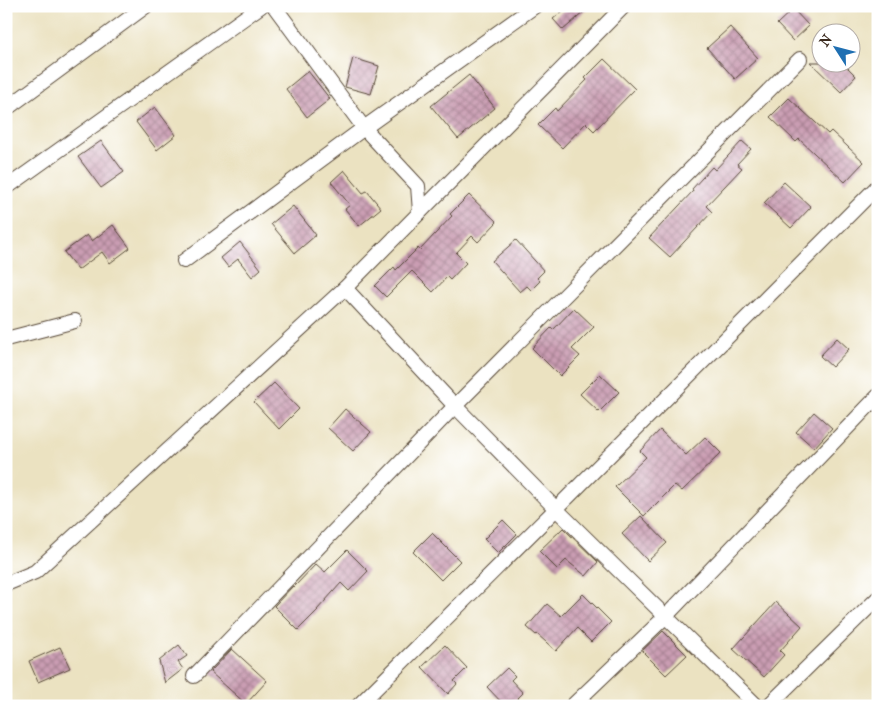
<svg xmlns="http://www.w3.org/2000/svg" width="884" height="712" viewBox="0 0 884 712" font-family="'IM FELL French Canon',serif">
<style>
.building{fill:url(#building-cross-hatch)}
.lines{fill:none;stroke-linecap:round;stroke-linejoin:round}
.street-casing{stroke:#554636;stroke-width:16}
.street{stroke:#fff;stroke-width:14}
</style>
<defs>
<pattern id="building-cross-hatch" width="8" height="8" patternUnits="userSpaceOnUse" patternTransform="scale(1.25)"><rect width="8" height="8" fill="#ca9db3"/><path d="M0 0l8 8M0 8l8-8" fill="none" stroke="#a58091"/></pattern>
</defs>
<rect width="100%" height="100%" fill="#fff"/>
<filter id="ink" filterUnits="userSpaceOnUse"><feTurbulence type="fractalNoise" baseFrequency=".02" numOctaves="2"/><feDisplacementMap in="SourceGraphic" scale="10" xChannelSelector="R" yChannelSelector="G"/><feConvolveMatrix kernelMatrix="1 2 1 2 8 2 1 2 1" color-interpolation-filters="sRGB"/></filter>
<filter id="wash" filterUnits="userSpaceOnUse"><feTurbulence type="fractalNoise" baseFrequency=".0096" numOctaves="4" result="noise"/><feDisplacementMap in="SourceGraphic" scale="20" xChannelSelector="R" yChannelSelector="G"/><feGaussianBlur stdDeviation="1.12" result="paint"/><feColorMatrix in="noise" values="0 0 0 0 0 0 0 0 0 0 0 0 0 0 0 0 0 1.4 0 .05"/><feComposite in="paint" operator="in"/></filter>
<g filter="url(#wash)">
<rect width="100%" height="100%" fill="#ebe2c1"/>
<g id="blocks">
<g class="building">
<path d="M569,6H591L563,30L553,19Z"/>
<path d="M793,9L809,26L793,41L777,24Z"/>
<path d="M730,27L758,58L735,79L707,48Z"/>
<path d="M353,58L379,66L371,94L345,87Z"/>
<path d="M604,59L635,89L594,131L586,123L562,148L538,125L555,108L557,111L587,80L585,78Z"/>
<path d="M810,62H842L856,76L841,92Z"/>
<path d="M308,71L330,99L307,117L286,89Z"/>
<path d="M469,75L495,108L458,139L431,106Z"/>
<path d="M789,98L828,134L831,131L864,162L845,182L799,139L796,142L770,117Z"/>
<path d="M155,107L176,135L157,150L136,122Z"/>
<path d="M101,141L124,172L101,188L78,157Z"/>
<path d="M742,141L751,149L737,164L742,168L706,206L712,212L670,257L649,238L693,191L692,189L712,167L715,170Z"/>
<path d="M344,170L363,193L367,191L381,208L359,226L345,209L350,205L331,182Z"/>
<path d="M784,182L811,207L791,228L764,203Z"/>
<path d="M469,195L497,222L478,242L472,236L456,253L466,263L450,280L447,277L433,292L412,271L386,297L375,286L394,267L396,270L418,248L420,250L452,216L450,214Z"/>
<path d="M293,206L316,235L295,253L271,224Z"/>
<path d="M113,225L130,248L110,263L102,252L78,270L64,252L87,235L92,241Z"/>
<path d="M516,240L544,271L537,278L540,281L531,290L527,286L520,292L492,261Z"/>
<path d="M240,242L261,269L252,277L238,259L228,267L221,258Z"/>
<path d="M574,308L594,327L572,349L580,356L560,376L532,348L551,328L553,330Z"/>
<path d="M837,338L849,349L832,367L820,356Z"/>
<path d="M600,374L619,392L599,412L580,394Z"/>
<path d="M274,383L299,409L279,429L254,402Z"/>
<path d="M345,409L371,432L353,451L328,428Z"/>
<path d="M814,412L832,428L814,448L796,432Z"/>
<path d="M660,430L686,455L705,437L721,453L682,491L675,485L644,516L615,487L646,457L640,451Z"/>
<path d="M641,516L667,543L648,561L622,534Z"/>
<path d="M503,520L517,534L498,553L484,539Z"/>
<path d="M563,528L598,562L586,576L566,560L557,569L539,551Z"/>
<path d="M432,533L460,561L441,580L413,552Z"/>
<path d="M347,550L368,571L349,591L341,583L317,610H318L298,630L274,606L293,586L294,587L316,564L325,572Z"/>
<path d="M583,594L611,622L591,642L577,628L556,651L537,634L536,635L527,627L547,604L561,616Z"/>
<path d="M776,602L802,626L780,651L784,655L764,677L733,649Z"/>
<path d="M663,631L687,655L666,675L642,651Z"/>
<path d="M179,645L187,656L178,662L183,669L165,683L159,661Z"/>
<path d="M445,645L467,668L454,681L457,684L448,694L422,667Z"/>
<path d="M60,647L70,668L38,682L29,661Z"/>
<path d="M232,649L267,681L246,704L210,672Z"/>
<path d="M507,668L515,676L511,680L523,693L510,706H505L487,687Z"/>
</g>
</g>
</g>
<g filter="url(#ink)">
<use href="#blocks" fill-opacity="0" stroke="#554636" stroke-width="1"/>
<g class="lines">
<defs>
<g id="street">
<path d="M274,6L364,128L418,186L420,212"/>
<path d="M6,109L146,6"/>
<path d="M6,188L261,6"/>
<path d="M184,261L364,128L535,6"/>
<path d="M345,288L455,406L556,509L757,706"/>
<path d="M6,339L75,321"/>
<path d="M6,584L35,572L345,288L624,6"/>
<path d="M194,676L455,406L800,59"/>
<path d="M358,706L556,509L878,186"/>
<path d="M572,706L666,616L878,396"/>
<path d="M768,706L878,598"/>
</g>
</defs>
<use href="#street" class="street-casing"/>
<use href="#street" class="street"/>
</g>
</g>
<rect width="884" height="712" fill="none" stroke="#fff" stroke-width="25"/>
<g transform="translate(836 48) rotate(306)"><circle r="24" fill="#ffffff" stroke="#b1aaa5"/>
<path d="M0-4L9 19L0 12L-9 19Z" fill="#1f6fb2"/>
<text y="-8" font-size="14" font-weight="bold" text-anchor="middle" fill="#3b2a1e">N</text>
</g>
</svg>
